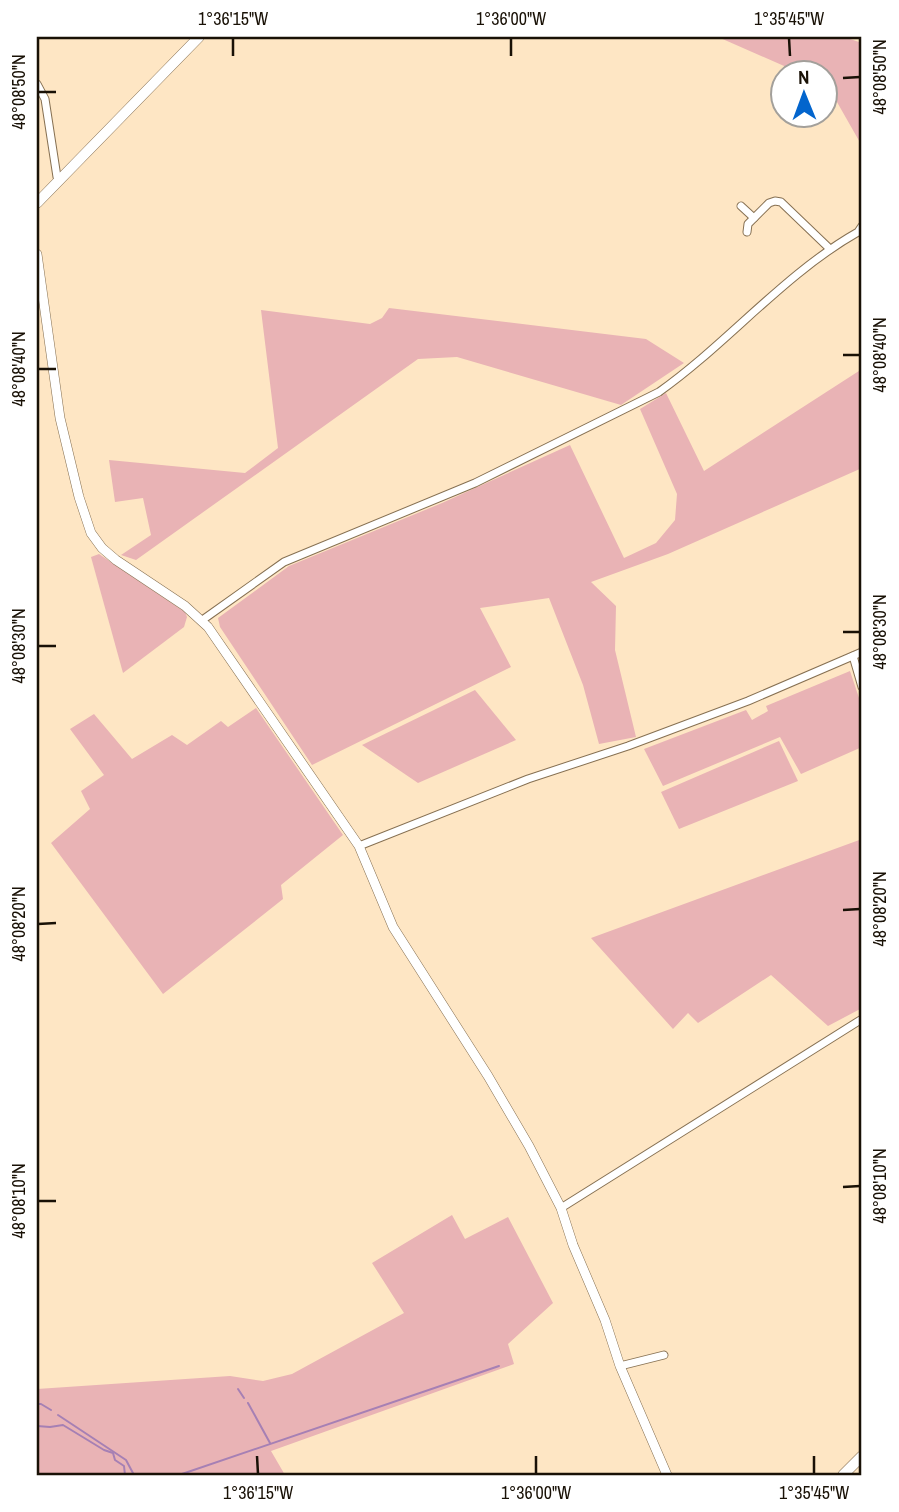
<svg xmlns="http://www.w3.org/2000/svg" width="899" height="1512" viewBox="0 0 899 1512" font-family="'Archivo Narrow',sans-serif">
<style>
.green{fill:#e9b3b5}
.lines{fill:none;stroke-linecap:round;stroke-linejoin:round}
.stream{stroke:#a680b4;stroke-width:2}
.minor-casing{stroke:#867052;stroke-width:9}
.tertiary-casing{stroke:#867052;stroke-width:10}
.secondary-casing{stroke:#867052;stroke-width:11}
.minor{stroke:#fff;stroke-width:7}
.tertiary{stroke:#fff;stroke-width:9}
.secondary{stroke:#fff;stroke-width:10}
.ticks{fill:none;stroke:#191106;stroke-width:2.5}
.neatline{fill:none;stroke:#191106;stroke-width:2.5}
.ticks-label{font-size:18px;text-anchor:middle;fill:#191106}
</style>
<rect width="100%" height="100%" fill="#fee6c4"/>
<g class="green">
<path d="M718,37H844L862,43V146L829,88L826,86L825,74L800,73Z"/>
<path d="M389,308L646,339L684,363L621,405L457,357L418,359L136,560L121,555L151,535L143,498L115,502L109,460L245,473L278,448L261,310L370,324L382,318Z"/>
<path d="M862,369V468L668,554L591,582L616,606L615,650L636,737L599,744L583,685L549,598L480,608L511,667L312,765L220,627L218,618L289,566L442,503L570,445L624,558L656,543L675,520L677,494L640,409L666,393L704,471Z"/>
<path d="M99,554L185,612L187,617L184,627L123,673L91,557Z"/>
<path d="M850,671L862,707V747L801,774L780,737L663,786L644,749L746,710L752,720L768,711L766,706Z"/>
<path d="M475,690L516,740L418,783L362,745Z"/>
<path d="M256,708L343,835L281,885L283,899L163,994L51,843L90,809L81,791L104,775L70,729L94,714L132,759L172,735L187,745L221,721L228,727Z"/>
<path d="M779,741L798,781L679,829L661,792Z"/>
<path d="M862,839V1008L828,1026L771,975L698,1023L688,1013L673,1029L591,938Z"/>
<path d="M452,1215L465,1239L508,1217L553,1303L508,1344L514,1364L271,1451L285,1475H37V1389L230,1376L263,1381L292,1374L404,1313L372,1263Z"/>
</g>
<g class="lines">
<g class="stream">
<path d="M238,1389L244,1398"/>
<path d="M248,1403L270,1443"/>
<path d="M37,1404H41L51,1410"/>
<path d="M58,1415L126,1460L134,1475"/>
<path d="M37,1426L50,1427L63,1425L104,1450L113,1453L115,1460L124,1466L125,1475"/>
<path d="M179,1475L499,1366"/>
</g>
<defs>
<g id="minor">
<path d="M37,84L45,99L57,177L60,179"/>
<path d="M741,206L754,218"/>
<path d="M747,232L748,224L769,203L775,201L781,202L830,249"/>
<path d="M201,621L284,562L475,483L659,392C728,343 784,274 858,232L862,226"/>
<path d="M853,656L862,687"/>
<path d="M359,846L528,779L628,746L748,701L862,652"/>
<path d="M561,1208L862,1019"/>
<path d="M620,1366L664,1355"/>
</g>
<path id="tertiary" d="M37,254L60,418L79,497L91,533L102,548L116,560L185,606L208,627L359,846L393,927L488,1076L529,1146L561,1208L573,1245L605,1320L620,1366L667,1475"/>
<g id="secondary">
<path d="M37,203L199,37"/>
<path d="M843,1475L862,1456"/>
</g>
</defs>
<use href="#minor" class="minor-casing"/>
<use href="#tertiary" class="tertiary-casing"/>
<use href="#secondary" class="secondary-casing"/>
<use href="#minor" class="minor"/>
<use href="#tertiary" class="tertiary"/>
<use href="#secondary" class="secondary"/>
</g>
<path class="ticks" d="M233,38V56M511,38V56M789,38L790,56M843,78L860,77M38,92H56M843,355H860M38,369H56M843,632H860M38,646H56M843,910L860,909M38,924L56,923M843,1187L860,1186M38,1201H56M257,1456L258,1474M536,1456V1474M814,1456V1474"/>
<rect width="899" height="1512" fill="none" stroke="#ffffff" stroke-width="77"/>
<g transform="translate(804 94) rotate(359)"><circle r="33" fill="#ffffff" stroke="#a3a09b" stroke-width="2"/>
<path d="M0-5L12 26L0 18L-12 26Z" fill="#0365cd"/>
<text y="-10" font-size="19" font-weight="bold" text-anchor="middle" fill="#191106">N</text>
</g>
<rect x="38" y="38" width="822" height="1436" class="neatline"/>
<g class="ticks-label">
<text x="233" y="25">1°36'15"W</text>
<text x="511" y="25">1°36'00"W</text>
<text x="789" y="25">1°35'45"W</text>
<text transform="translate(880 77) rotate(-90)" y="6">48°08'50"N</text>
<text transform="translate(19 92) rotate(-90)" y="6">48°08'50"N</text>
<text transform="translate(880 355) rotate(-90)" y="6">48°08'40"N</text>
<text transform="translate(19 369) rotate(-90)" y="6">48°08'40"N</text>
<text transform="translate(880 632) rotate(-90)" y="6">48°08'30"N</text>
<text transform="translate(19 646) rotate(-90)" y="6">48°08'30"N</text>
<text transform="translate(880 909) rotate(-90)" y="6">48°08'20"N</text>
<text transform="translate(19 924) rotate(-90)" y="6">48°08'20"N</text>
<text transform="translate(880 1186) rotate(-90)" y="6">48°08'10"N</text>
<text transform="translate(19 1201) rotate(-90)" y="6">48°08'10"N</text>
<text x="258" y="1499">1°36'15"W</text>
<text x="536" y="1499">1°36'00"W</text>
<text x="814" y="1499">1°35'45"W</text>
</g>
</svg>
